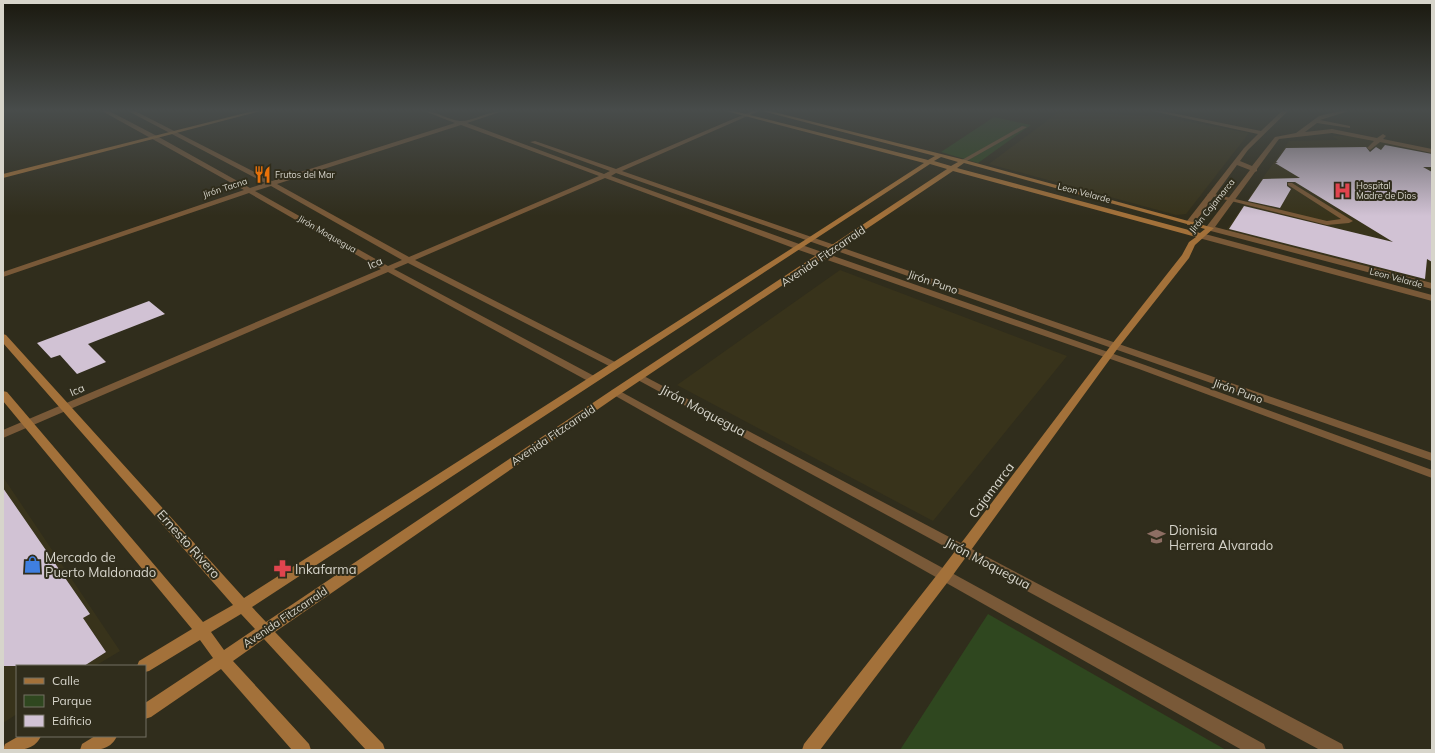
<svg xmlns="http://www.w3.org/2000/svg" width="1435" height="753" viewBox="0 0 1435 753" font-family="Mulish,sans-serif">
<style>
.built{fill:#38331b}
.green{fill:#2f471f}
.building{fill:#d1c2d4}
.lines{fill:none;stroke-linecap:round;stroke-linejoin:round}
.lane{fill:#795938;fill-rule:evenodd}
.street{fill:#795938;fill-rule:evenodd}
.secondary{fill:#a3713a;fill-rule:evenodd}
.labels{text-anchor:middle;stroke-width:4;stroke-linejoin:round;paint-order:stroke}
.far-poi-label{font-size:9px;fill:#d7d5cb;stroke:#302d1c;text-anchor:start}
.far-street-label{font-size:9px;fill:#d7d5cb;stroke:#302d1c}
.street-label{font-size:11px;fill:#d7d5cb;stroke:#302d1c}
.near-street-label{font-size:13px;fill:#d7d5cb;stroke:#302d1c}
.near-poi-label{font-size:13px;fill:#d7d5cb;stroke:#302d1c;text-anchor:start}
</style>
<rect width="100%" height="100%" fill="#302d1c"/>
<g class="built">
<path d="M1060,111L1164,117L1249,133L1186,214L1176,215L989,164Z"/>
<path d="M1332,136H1355L1432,153V283L1226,230L1289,141L1338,140Z"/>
<path d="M840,270L1067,356L933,521L677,385Z"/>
<path d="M3,477L120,651L95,666H17V714L3,723Z"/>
</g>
<g class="green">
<path d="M994,117L1031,125L978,163L941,152Z"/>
<path d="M988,614L1226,750H900Z"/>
</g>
<g class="building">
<path d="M1385,145L1432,154V167H1423L1432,172V262L1427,259L1425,279L1229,229L1244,206L1393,242L1295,182H1287V186L1291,189L1280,208L1248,201L1263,179L1300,178L1275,163H1278L1276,162L1286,148L1366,147L1370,152L1376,147L1381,150Z"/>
<path d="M149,301L165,314L88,344L106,362L77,374L60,355L51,358L37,343Z"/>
<path d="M3,488L90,614L83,618L106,652L84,666H3Z"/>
</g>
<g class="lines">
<g class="lane">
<path d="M1022,126L1027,127L965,162L960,161Z"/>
<path d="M1288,183H1292L1353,221L1349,223L1327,225L1207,195L1210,193L1327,221L1341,219L1288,185Z"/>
</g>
<g class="street">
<path d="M102,111H109L157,136L250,188L265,183L128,111H135L272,181L455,123L424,111C437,111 448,120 460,121C470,122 489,111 503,111L467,123L604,174L610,171L530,142L535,141L616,169L752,111H759L622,171L1432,453V461L616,173L611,176L802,245L1145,365L1432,470V478L1139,369L796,249L605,178L415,260L617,363L619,365L617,367H611L408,263L394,269L596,377L597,379L596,381H588L388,272L3,438V430L381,269L249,193L3,277V272L244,190ZM461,125L599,176L409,257L277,184ZM271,186L402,260L388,266L255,191Z"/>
<path d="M1152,111H1162L1261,131L1282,111H1288L1248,150L1240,161L1252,166L1275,137L1296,133L1319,116L1340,111H1349L1320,120L1350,126V128L1317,123L1305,132L1332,129L1377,138L1383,134L1386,136L1383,139L1432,149V153L1380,142L1370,150L1367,148L1374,141L1332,133L1279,139L1257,169V171L1255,172L1215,227L1432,283V289L1207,230V226L1250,170L1237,165L1193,225H1187V221L1244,148L1258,134Z"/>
<path d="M1199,234H1205L1432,295V301L1199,238Z"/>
<path d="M640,374L1342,744L1344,750H1320L636,379L635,377L636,375Z"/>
<path d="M616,389L1264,744L1266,750H1242L612,394L611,392L612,390Z"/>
</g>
<g class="secondary">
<path d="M253,111H261L3,178V174Z"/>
<path d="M726,111H734L928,160L935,156L762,111H770L965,160L1214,228L1195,245L1189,258L1118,348L950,579L820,750H802L804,744L940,571L1112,344L1182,255L1189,242L1196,237L953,171L620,394L275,632L383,744L385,750H366L264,639L233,661L309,744L311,750H292L221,669L151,717L145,719V703L213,658L200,640L149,671L145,672V666H137L139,661L192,629L3,401V391L7,392L203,622L233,605L3,343V334L6,335L244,598L808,238L924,163ZM941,157L958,162L951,166L934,161ZM964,163L1205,229L1200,233L957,168ZM930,164L947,169L612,390L266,622L252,607ZM241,614L255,629L224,650L211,632Z"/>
<path d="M19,736H41C34,752 17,750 3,750L5,744Z"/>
<path d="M95,736H117C110,752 94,750 80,750L82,744Z"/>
</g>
</g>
<linearGradient id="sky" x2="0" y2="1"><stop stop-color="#1a190f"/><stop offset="0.51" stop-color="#484c4b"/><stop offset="1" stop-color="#484c4b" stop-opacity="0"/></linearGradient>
<rect width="1435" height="216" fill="url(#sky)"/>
<defs>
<symbol id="restaurant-bare" viewBox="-9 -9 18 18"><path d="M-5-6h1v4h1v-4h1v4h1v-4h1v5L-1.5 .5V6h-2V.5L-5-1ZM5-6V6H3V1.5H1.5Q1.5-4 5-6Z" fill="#e8710a" stroke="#302d1c" stroke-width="2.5" paint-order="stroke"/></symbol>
<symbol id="hospital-bare" viewBox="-9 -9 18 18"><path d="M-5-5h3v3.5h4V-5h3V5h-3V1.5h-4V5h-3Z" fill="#e0444e" stroke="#302d1c" stroke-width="2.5" paint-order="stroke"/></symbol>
<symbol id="school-bare" viewBox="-9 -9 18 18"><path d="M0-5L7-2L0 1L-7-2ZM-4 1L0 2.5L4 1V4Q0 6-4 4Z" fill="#8d6e63" stroke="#302d1c" stroke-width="2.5" paint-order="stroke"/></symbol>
<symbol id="shop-bare" viewBox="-9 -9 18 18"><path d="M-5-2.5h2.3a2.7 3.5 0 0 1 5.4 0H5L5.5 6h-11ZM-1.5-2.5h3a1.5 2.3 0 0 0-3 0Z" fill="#3f7fe0" stroke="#302d1c" stroke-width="2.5" paint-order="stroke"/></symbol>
<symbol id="pharmacy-bare" viewBox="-9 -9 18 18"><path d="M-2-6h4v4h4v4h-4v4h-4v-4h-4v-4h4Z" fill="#e0444e" stroke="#302d1c" stroke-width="2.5" paint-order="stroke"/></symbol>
</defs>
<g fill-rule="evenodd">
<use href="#restaurant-bare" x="250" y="162" width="25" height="25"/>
<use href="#hospital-bare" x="1330" y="178" width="25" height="25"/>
<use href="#school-bare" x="1144" y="524" width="25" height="25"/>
<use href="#shop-bare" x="20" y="552" width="25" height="25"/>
<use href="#pharmacy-bare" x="270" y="556" width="25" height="25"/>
</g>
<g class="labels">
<g class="far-poi-label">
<text x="275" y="178">Frutos del Mar</text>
<text x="1356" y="189">Hospital<tspan x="1356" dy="10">Madre de Dios</tspan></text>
</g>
<g class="far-street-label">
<text transform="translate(225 188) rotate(-18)" y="3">Jirón Tacna</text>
<text transform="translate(1084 193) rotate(15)" y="3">Leon Velarde</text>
<text transform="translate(1212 206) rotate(-51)" y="3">Jirón Cajamarca</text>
<text transform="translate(327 234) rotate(30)" y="3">Jirón Moquegua</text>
<text transform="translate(1396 278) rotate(15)" y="3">Leon Velarde</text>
</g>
<g class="street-label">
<text transform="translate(823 256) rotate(-34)" y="4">Avenida Fitzcarrald</text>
<text transform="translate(375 263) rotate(-23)" y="4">Ica</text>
<text transform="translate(933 282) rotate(19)" y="4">Jirón Puno</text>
<text transform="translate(77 390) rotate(-23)" y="4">Ica</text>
<text transform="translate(1238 391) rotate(20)" y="4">Jirón Puno</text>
<text transform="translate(553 435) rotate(-34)" y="4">Avenida Fitzcarrald</text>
<text transform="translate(285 617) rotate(-34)" y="4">Avenida Fitzcarrald</text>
</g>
<g class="near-street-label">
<text transform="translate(703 410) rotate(28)" y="5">Jirón Moquegua</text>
<text transform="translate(991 490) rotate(-53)" y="5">Cajamarca</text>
<text transform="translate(189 544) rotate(48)" y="5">Ernesto Rivero</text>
<text transform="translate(988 563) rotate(28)" y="5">Jirón Moquegua</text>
</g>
<g class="near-poi-label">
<text x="1169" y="535">Dionisia<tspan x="1169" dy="15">Herrera Alvarado</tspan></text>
<text x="45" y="562">Mercado de<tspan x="45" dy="15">Puerto Maldonado</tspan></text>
<text x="295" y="574">Inkafarma</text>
</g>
</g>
<rect width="1435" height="753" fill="none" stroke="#d7d5cb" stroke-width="8"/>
<rect x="16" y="665" width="130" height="72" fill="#302d1c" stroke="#737062"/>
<rect x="24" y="678" width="20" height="6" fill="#a3713a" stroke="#737062"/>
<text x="52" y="685" font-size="12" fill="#d7d5cb">Calle</text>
<rect x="24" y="695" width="20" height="12" fill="#2f471f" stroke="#737062"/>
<text x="52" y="705" font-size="12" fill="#d7d5cb">Parque</text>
<rect x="24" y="715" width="20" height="12" fill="#d1c2d4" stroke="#737062"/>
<text x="52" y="725" font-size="12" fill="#d7d5cb">Edificio</text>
</svg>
